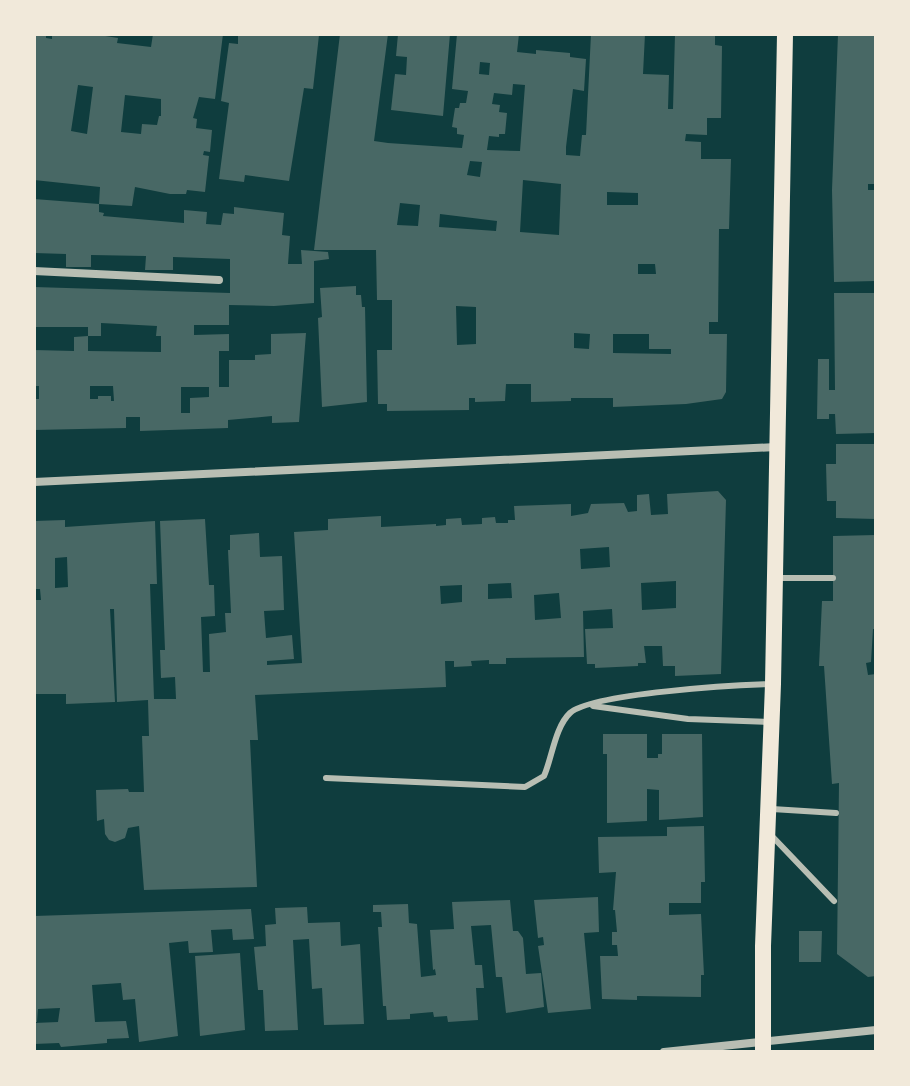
<svg xmlns="http://www.w3.org/2000/svg" width="910" height="1086" viewBox="0 0 910 1086" font-family="Raleway,sans-serif">
<style>
.building{fill:#486865;fill-rule:evenodd}
.lines{fill:none;stroke-linecap:round;stroke-linejoin:round}
.service{stroke:#b8beb3;stroke-width:6}
.minor{stroke:#b8beb3;stroke-width:8}
.secondary{stroke:#f1e9da;stroke-width:16}
</style>
<rect width="100%" height="100%" fill="#0f3d3e"/>
<g class="building">
<path d="M34,34H46V38L52,39V34H93L118,38L117,43L151,47L153,34H223L215,99L199,97L193,118L197,119L196,128L212,130L210,152L204,151L203,155L209,156L205,192L187,190L186,194H170L135,187L132,206L99,204L100,187L34,180ZM78,85L93,87L87,134L71,131ZM125,95L161,99V116H159L157,125L142,124L141,134L121,132Z"/>
<path d="M238,34L319,35L313,89L304,88L289,181L245,175L244,182L219,179L229,103L221,101L229,43L238,44Z"/>
<path d="M340,34H388L374,141L388,143L462,148L464,135L457,134V128L452,127L455,108H459L460,103H466L468,91L452,89L457,34H519L517,52L536,54V50L570,53V57L586,59L584,91L573,89L566,147V155L580,156L582,135H586L591,34H645L643,74L669,75L668,109H673L675,34H715V45L722,46L721,118H707V135L686,134L685,141L701,142V159H731L729,229H719L718,322H709V334H727L726,392L722,399L686,404L613,407V398H571V401L531,402V384H506L505,401L475,402V398H469V410L387,411V404H378L377,350H392V300H377L376,250H314ZM480,62L490,63L489,75L479,74ZM513,84L525,85L520,151L487,150L489,136L499,137V134H505L507,113L499,112L500,105L492,104L494,93L512,95ZM470,161L482,162L480,177L467,175ZM523,180L561,184L559,235L520,232ZM607,192L638,193V205H607ZM400,203L420,205L418,226L397,225ZM440,214L497,221L496,231L439,227ZM638,264H655L656,274H638ZM456,306L476,307V344L457,345ZM574,333L590,334L589,349L574,348ZM613,334H649V349H671V354L613,353Z"/>
<path d="M398,34H450L443,116L391,110L395,74L406,75L407,57L396,56Z"/>
<path d="M838,34H876V184H868V190H876V281L834,282L832,190Z"/>
<path d="M34,199L99,204V212L104,213L103,216L184,223V210L207,212L206,224L221,225L223,213L234,214V207L284,213L282,235L290,236L288,264H302L301,250L328,252L329,259L314,261V303L274,306L229,305V325H194V335L229,334V351H219V387H229V360H255V355L271,354V334L306,333L299,422L272,423V416L228,420V428L140,431V417H126V428L34,430V399H39V386H34V350L74,351V337L88,336V327H34V287L230,293V259L173,257V270H145L146,256L91,255V267H66V254L34,253ZM101,323L157,326L156,336H161V352L88,351V336H101ZM90,386H113L114,401H111V396H98V399H90ZM181,387H209V397L190,398V413H181Z"/>
<path d="M356,286V295H361L362,307H365L367,402L322,407L318,318L322,317L320,288Z"/>
<path d="M834,293H876V433L836,434L835,414H829V419H817L818,359H829V390H835Z"/>
<path d="M836,444H876V519L836,518V501H827L826,464H836Z"/>
<path d="M718,491L726,500L721,674L675,676V666H663L662,646H644L646,663H638V666L595,668V664H587L585,629L613,628L612,609L583,611L584,657L506,658V664H489V660L471,661L472,666L454,667V661H445L446,687L255,695L258,740H250L257,887L144,890L139,826L128,828L125,838L115,842L109,840L105,834L104,819L97,821L96,790L128,789L129,792H144L142,736H149L148,700L117,702L114,609H110L115,702L66,704V694H34V600H41L40,589H34V521L65,520V527L155,521L157,584H150L154,699H176L175,677L161,678L160,650H165L160,521L205,519L209,585H214L215,616L201,617L203,672H210L209,634L226,632L225,613H231L228,550H230V535L259,533L260,557L282,556L284,610L264,611L266,638L292,635L294,659L267,661V665L302,663L294,532L328,530V519L381,516V527L436,524V526L446,525V519L461,518L462,525L482,524V518L495,517L496,523H508V520H515L514,506L571,504V516L588,513L591,504L624,503L628,512L637,511V495L649,494L651,515L668,514L667,494ZM609,547L610,567L581,569L580,549ZM67,557L68,587L55,588V558ZM676,581V608L642,610L641,583ZM511,583L512,598L488,599V584ZM462,585V602L441,604L440,586ZM559,593L561,618L535,620L534,595Z"/>
<path d="M876,535V629H873L871,662L866,663L868,675L876,674V976L868,977L837,954L839,783L832,784L824,666H819L822,601H833V536Z"/>
<path d="M603,734H647V758H658V754H662V734H702L703,817L659,820V790L647,789V821L607,823V754H603Z"/>
<path d="M704,826L705,882H701V903H669V915L701,914L704,975H701V997L637,996V1000L602,999L600,956H618L617,945H612V932H617L615,910H613L616,872L599,873L598,837L667,836V827Z"/>
<path d="M598,897L599,932L584,933L591,1009L548,1013L538,946L544,945L543,937L538,938L534,900Z"/>
<path d="M510,900L513,931H518L523,938L526,974L541,973L544,1007L506,1013L502,977H496L491,925L471,926L475,965H482L484,988H476L478,1020L448,1022L447,1016L434,1017L433,1012L410,1014V1019L387,1020L386,1006H383L378,927H382L381,912H373V905L408,904L409,923L417,924L421,977L436,975L435,969L433,970L430,930L454,929L452,902Z"/>
<path d="M307,907L308,923L340,922L341,946L360,944L364,1024L324,1025L322,988L312,989L309,939L293,940L298,1030L265,1031L263,990H258L254,947L266,946L265,925L276,924L275,908Z"/>
<path d="M251,909L254,939L233,940L232,929L211,930L213,952L189,953L188,941L169,943L178,1036L139,1042L135,999L123,1000L121,983L92,985L95,1022L126,1021L129,1038L107,1039V1043L61,1047L59,1043L34,1044V1023L58,1022L60,1008L38,1009L37,1022H34V916Z"/>
<path d="M799,931H822L821,962H799Z"/>
<path d="M240,953L245,1030L200,1036L195,956Z"/>
</g>
<g class="lines">
<g class="service">
<path d="M778,578H833"/>
<path d="M593,706L688,719L769,722"/>
<path d="M326,778L525,787L544,776C552,758 555,727 570,713C592,693 738,685 773,684"/>
<path d="M772,809L836,813"/>
<path d="M769,833L834,901"/>
</g>
<g class="minor">
<path d="M34,271L219,280"/>
<path d="M34,482L776,447"/>
<path d="M664,1052L876,1030"/>
</g>
<path class="secondary" d="M763,1052V946L773,684L785,34"/>
</g>
<rect width="910" height="1086" fill="none" stroke="#f1e9da" stroke-width="72"/>
</svg>
